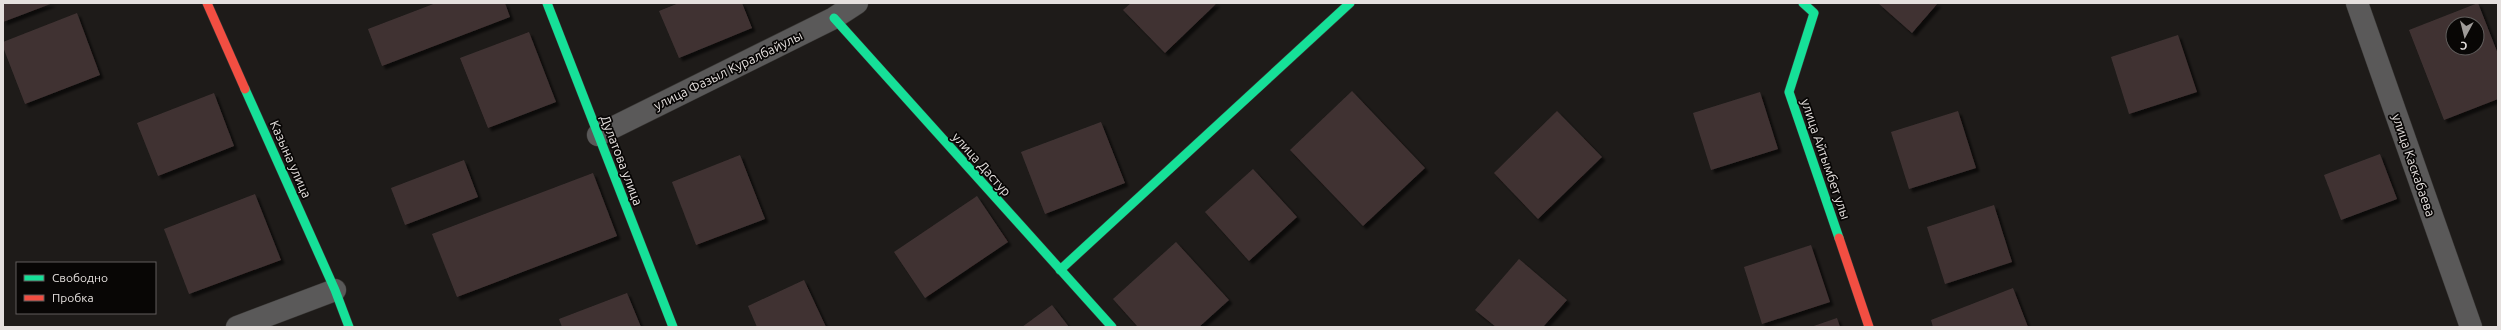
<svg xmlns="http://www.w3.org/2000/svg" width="2501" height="330" viewBox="0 0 2501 330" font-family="Ubuntu,sans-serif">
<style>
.building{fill:#403333;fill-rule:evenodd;filter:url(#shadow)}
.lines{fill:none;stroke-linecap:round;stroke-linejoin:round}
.street-casing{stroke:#393735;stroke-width:23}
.fast-casing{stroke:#393735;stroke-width:10}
.jam-casing{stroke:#393735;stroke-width:10}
.street{stroke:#5a5959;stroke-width:22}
.fast{stroke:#16e098;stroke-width:9}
.jam{stroke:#f24e42;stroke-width:9}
.labels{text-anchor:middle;stroke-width:3.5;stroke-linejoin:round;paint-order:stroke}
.street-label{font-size:13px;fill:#e5e0de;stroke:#080605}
</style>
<defs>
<filter id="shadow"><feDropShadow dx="3.5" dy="3.5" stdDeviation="1" flood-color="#0009"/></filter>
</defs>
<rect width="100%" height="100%" fill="#1e1b19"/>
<g class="building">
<path d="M3,3H53L3,22Z"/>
<path d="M436,3H505L510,17L382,66L368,29Z"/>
<path d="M679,3H742L752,28L679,58L659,11Z"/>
<path d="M1131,3H1217L1165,53L1123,10Z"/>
<path d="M1878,3H1938L1912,33Z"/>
<path d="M2478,3L2498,54V99L2444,120L2409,30ZM2453,24H2477V48H2453Z"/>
<path d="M77,13L100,75L25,104L3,47V42Z"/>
<path d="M529,32L556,102L488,128L460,58Z"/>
<path d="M2178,35L2197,92L2129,114L2111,57Z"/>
<path d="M1352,91L1425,168L1363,226L1290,150Z"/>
<path d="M1760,92L1778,149L1711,170L1693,113Z"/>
<path d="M214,93L234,146L158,176L137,123Z"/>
<path d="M1557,111L1602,157L1538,219L1494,173Z"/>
<path d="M1958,111L1976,168L1909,189L1891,132Z"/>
<path d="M1101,122L1125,183L1045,214L1021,152Z"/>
<path d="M2380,154L2397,199L2341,220L2324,175Z"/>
<path d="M740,155L765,219L696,245L672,182Z"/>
<path d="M464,160L478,197L405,225L391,188Z"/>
<path d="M1253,169L1297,217L1249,261L1205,212Z"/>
<path d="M593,173L617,236L457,297L432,234Z"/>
<path d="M255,194L281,260L189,294L164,229Z"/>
<path d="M977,196L1008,242L925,298L894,252Z"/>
<path d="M1994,205L2012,262L1945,284L1927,227Z"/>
<path d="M1176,242L1229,300L1199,327H1138L1113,299Z"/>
<path d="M1811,245L1830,302L1762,324L1744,267Z"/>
<path d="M1519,259L1567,300L1543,327H1496L1475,310Z"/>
<path d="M804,280L826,327H757L748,306Z"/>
<path d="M2013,288L2028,327H1933L1931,320Z"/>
<path d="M627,293L641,327H562L559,319Z"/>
<path d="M1052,305L1069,327H1022Z"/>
<path d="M1837,318L1840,327H1811Z"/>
</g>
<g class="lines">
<defs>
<g id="street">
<path d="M2357,3L2471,327"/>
<path d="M598,135L834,18L857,3"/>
<path d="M237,327L335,290"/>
</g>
<g id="fast">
<path d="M547,3L673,327"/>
<path d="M1803,3L1814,13L1789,92L1839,238"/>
<path d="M834,18L1112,327"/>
<path d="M245,89L335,290L349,327"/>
<path d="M1060,270L1350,3"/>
</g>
<g id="jam">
<path d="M207,3L245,89"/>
<path d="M1839,238L1869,327"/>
</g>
</defs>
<use href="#street" class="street-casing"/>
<use href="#fast" class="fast-casing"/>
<use href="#jam" class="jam-casing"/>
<use href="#street" class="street"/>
<use href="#fast" class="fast"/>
<use href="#jam" class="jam"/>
</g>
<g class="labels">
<g class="street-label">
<text transform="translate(728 70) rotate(-26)" y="5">улица Фазыл Куралбайулы</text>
<text transform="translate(291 159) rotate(66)" y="5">Казына улица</text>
<text transform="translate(1826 159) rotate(71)" y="5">улица Айтымбет улы</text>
<text transform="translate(622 160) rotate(69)" y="5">Дулатова улица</text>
<text transform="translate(982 164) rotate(48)" y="5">улица Дастур</text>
<text transform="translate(2414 165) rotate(71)" y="5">улица Каскабаева</text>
</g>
</g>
<rect width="2501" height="330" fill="none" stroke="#e5e0de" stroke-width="8"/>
<rect x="16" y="262" width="140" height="52" fill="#080605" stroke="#605d5c"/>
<rect x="24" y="275" width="20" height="6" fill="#16e098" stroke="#605d5c"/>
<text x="52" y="282" font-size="12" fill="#e5e0de">Свободно</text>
<rect x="24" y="295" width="20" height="6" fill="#f24e42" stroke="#605d5c"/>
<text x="52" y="302" font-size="12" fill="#e5e0de">Пробка</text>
<g transform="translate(2465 36) rotate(187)"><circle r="19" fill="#080605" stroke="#605d5c"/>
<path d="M0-3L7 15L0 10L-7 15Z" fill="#9f9b99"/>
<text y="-6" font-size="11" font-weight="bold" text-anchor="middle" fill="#e5e0de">С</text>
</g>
</svg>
